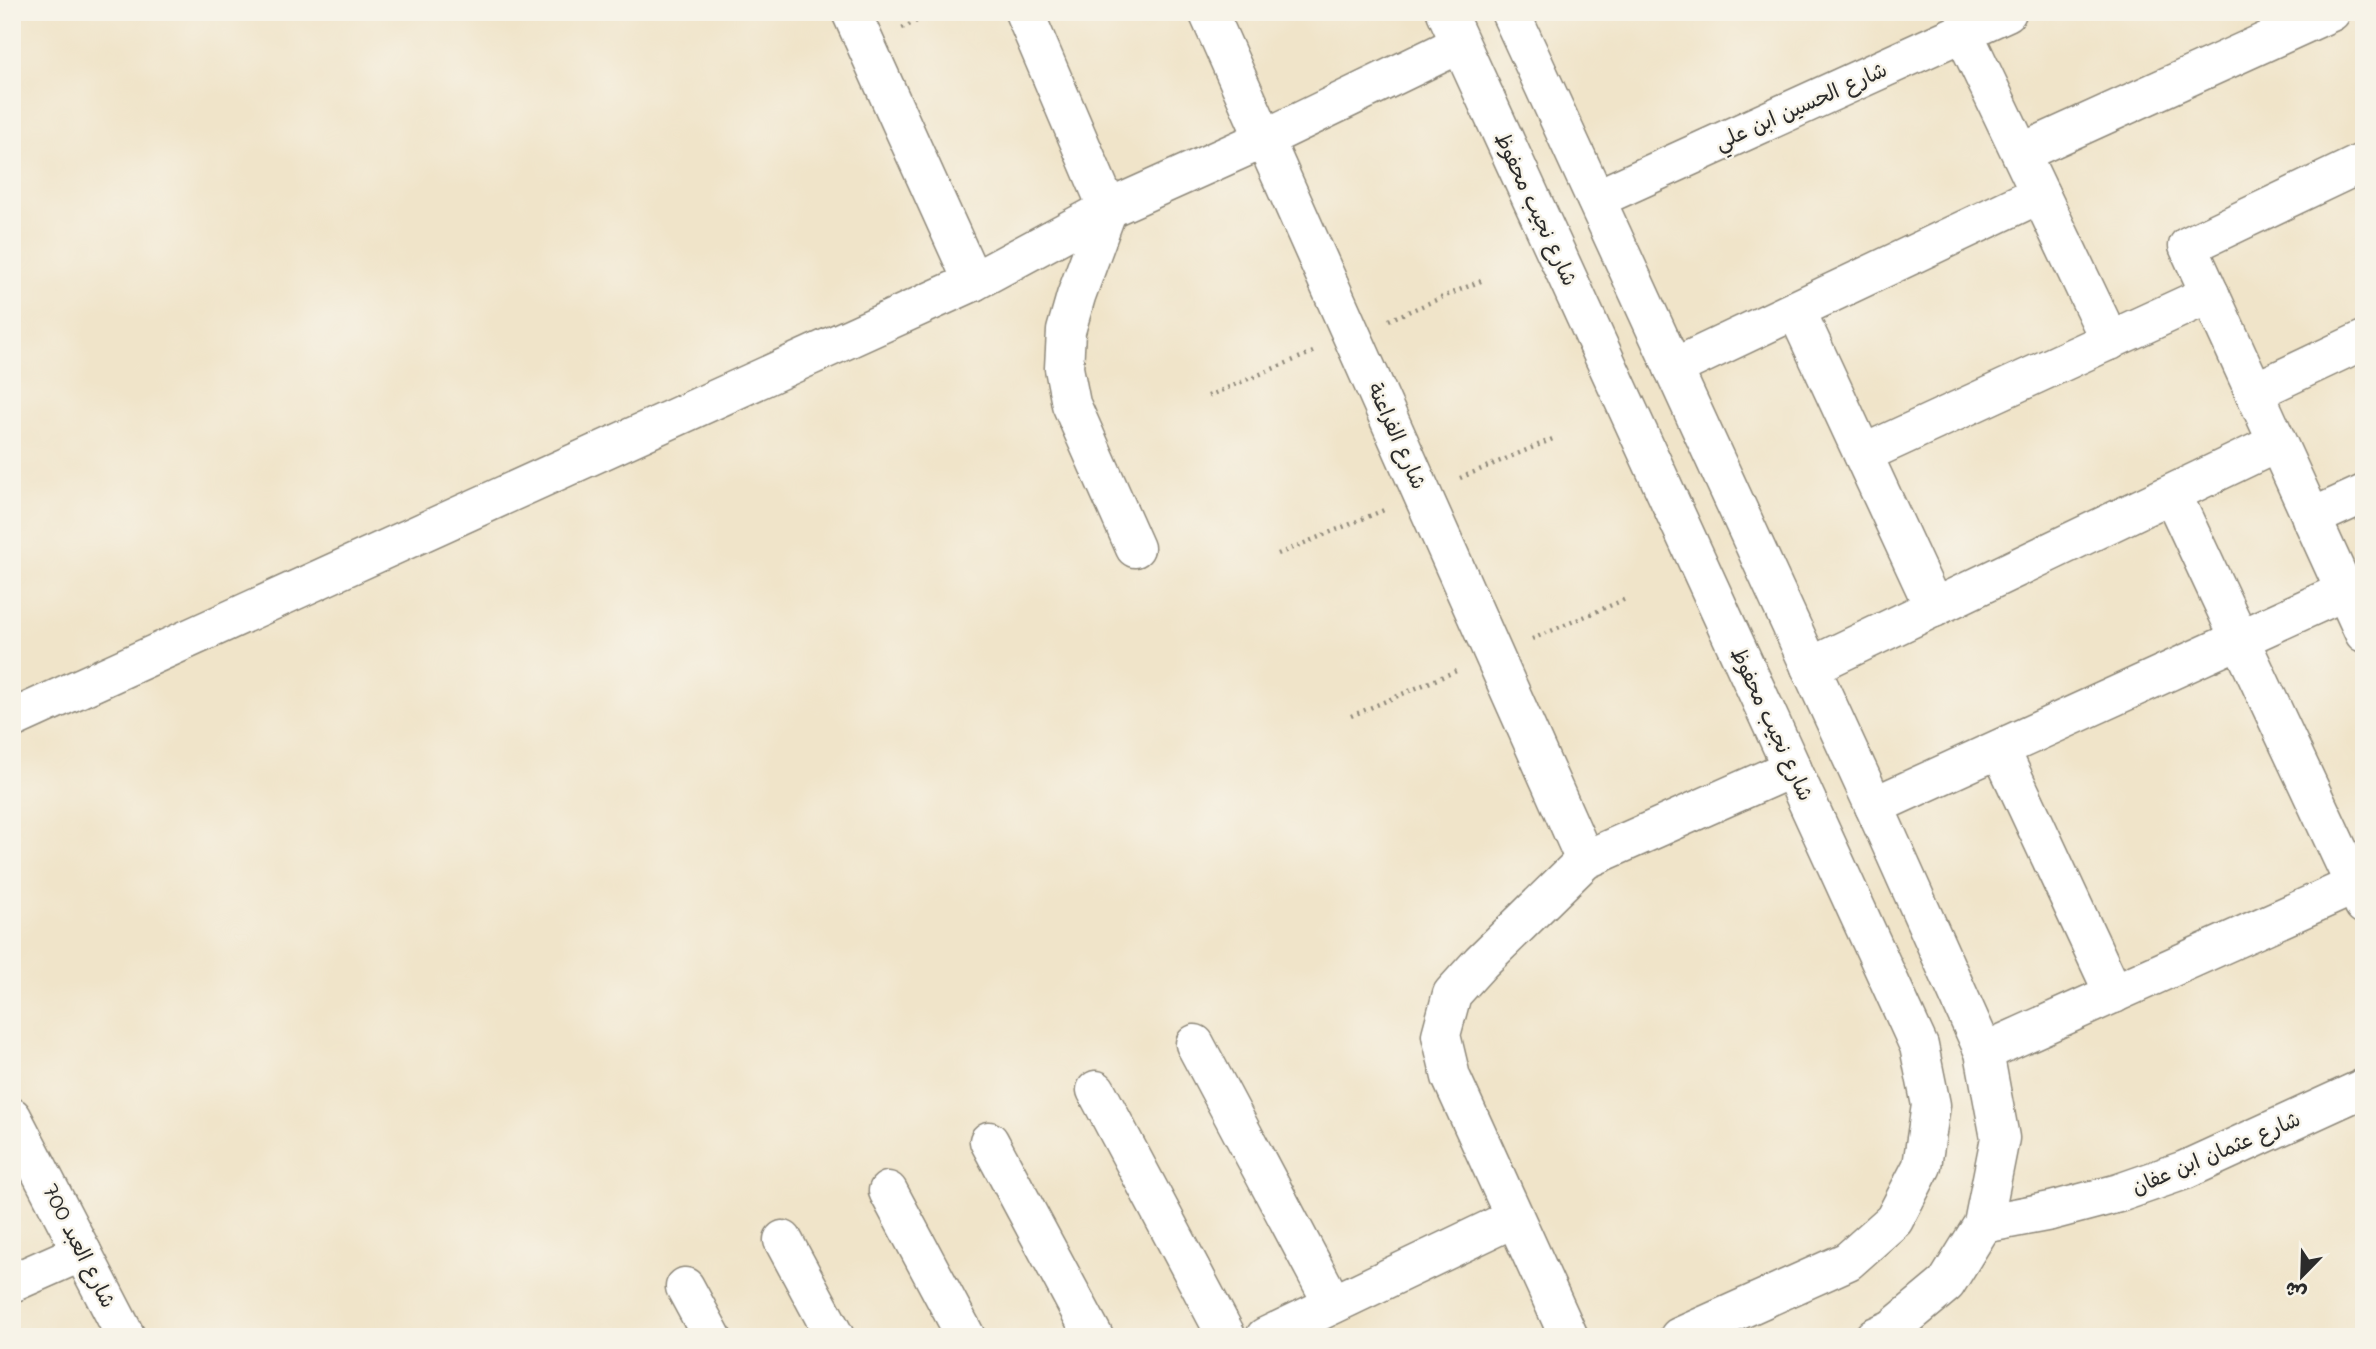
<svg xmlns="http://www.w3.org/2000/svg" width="2376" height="1349" viewBox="0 0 2376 1349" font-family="Mali,'Playpen Sans Arabic',sans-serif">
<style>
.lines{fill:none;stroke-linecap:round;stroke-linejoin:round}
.minor-casing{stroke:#8e887a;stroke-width:41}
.path{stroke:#8e887a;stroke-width:4.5;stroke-dasharray:2 5;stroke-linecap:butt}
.minor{stroke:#fff;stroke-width:38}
.labels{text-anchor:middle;stroke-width:5;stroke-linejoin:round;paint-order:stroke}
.street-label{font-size:21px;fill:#2b2b2b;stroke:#f7f3e8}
</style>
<rect width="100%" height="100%" fill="#f7f3e8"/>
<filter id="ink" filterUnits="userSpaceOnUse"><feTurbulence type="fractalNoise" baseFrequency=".0143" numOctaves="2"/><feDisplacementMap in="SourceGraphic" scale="14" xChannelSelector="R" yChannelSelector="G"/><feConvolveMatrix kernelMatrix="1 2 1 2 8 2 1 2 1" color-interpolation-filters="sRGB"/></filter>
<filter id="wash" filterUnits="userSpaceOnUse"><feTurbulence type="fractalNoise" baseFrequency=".00686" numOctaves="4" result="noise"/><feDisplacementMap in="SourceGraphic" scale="28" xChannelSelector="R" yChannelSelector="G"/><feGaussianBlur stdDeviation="1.57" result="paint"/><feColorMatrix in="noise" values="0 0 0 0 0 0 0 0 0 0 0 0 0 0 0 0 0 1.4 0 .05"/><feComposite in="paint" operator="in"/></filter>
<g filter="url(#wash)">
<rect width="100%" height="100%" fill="#f0e4c9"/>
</g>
<g filter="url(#ink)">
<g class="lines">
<defs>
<g id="minor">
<path d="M851,12L973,282"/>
<path d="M1024,12L1108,209L1076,296L1066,331L1064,368L1071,404L1135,548"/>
<path d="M1208,12L1585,860"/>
<path d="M1446,12L1919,1046L1931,1105L1922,1166L1894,1220L1848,1261L1679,1337"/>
<path d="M1510,12L1874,806L1984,1052L2000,1138L1983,1224L1946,1284L1892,1329L1874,1337"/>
<path d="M1963,32L2110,341"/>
<path d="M2021,153L2331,12"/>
<path d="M2364,162L2188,246L2364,633"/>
<path d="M1596,199L2007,12"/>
<path d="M1796,310L1934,608"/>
<path d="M1673,368L2040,194"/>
<path d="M2254,392L2364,340"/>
<path d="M1863,454L2210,294"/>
<path d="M2172,494L2364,905"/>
<path d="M2311,518L2364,494"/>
<path d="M1810,667L2277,443"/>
<path d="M12,719L973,282L1108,209L1266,138L1460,44"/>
<path d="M2000,749L2114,994"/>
<path d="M1874,806L2345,591"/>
<path d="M1195,1044L1333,1304"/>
<path d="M1984,1052L2355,885"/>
<path d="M1096,1090L1227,1337"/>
<path d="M12,1117L126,1337"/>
<path d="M989,1141L1094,1337"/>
<path d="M888,1191L966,1337"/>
<path d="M1983,1224L2051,1211L2119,1193L2185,1170L2364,1088"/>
<path d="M783,1240L835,1337"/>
<path d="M12,1283L82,1252"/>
<path d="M685,1287L712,1337"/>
<path d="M1265,1337L1514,1218"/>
<path d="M1569,1337L1451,1077L1441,1035L1452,994L1481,962L1585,860L1792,768"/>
</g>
</defs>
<use href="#minor" class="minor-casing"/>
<g class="path">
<path d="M902,28L936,12"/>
<path d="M1389,320L1483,280"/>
<path d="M1208,396L1313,352"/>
<path d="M1460,478L1555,438"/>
<path d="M1278,554L1384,510"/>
<path d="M1532,639L1628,598"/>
<path d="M1351,716L1456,671"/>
</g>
<use href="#minor" class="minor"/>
</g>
</g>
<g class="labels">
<g class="street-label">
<text transform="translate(1801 106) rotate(-24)" y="7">شارع الحسين ابن علي</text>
<text transform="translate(1536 209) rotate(65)" y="7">شارع نجيب محفوظ</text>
<text transform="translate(1397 436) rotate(66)" y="7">شارع الفراعنة</text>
<text transform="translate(1772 724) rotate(65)" y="7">شارع نجيب محفوظ</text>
<text transform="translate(2216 1153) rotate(-23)" y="7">شارع عثمان ابن عفان</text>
<text transform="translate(79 1246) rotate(63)" y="7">شارع العبد 700</text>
</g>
</g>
<rect width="2376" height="1349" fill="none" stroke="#f7f3e8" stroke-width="42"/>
<g transform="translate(2302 1276) rotate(203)" stroke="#f7f3e8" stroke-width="5" paint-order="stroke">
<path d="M0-5L12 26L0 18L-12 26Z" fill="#2b2b2b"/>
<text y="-10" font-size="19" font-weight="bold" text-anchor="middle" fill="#2b2b2b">ش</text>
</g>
</svg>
